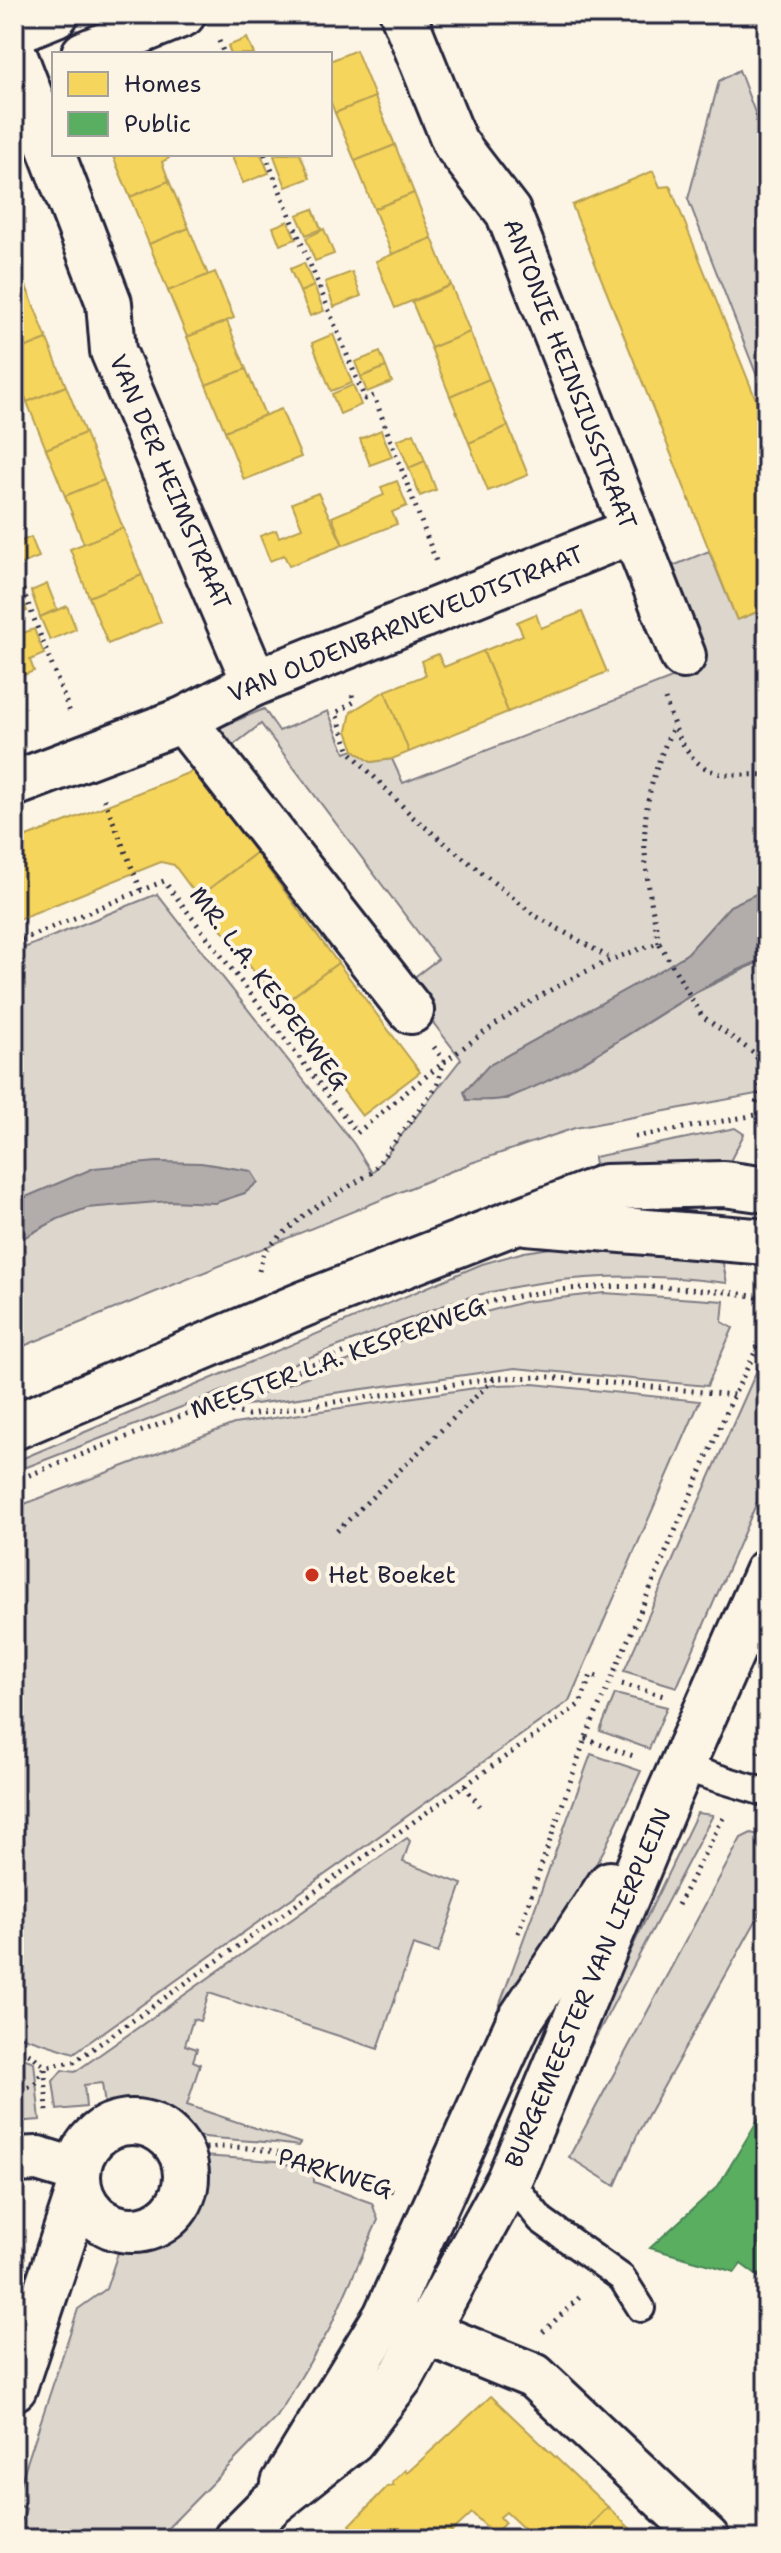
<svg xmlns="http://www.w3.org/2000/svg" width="781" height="2553" viewBox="0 0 781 2553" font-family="'Shantell Sans',sans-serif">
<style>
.green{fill:#dcd6cc;stroke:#7f7c84;stroke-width:2}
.water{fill:#b2adab;stroke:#78757e;stroke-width:2}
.homes{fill:#f6d55c;stroke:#b69f52;stroke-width:2}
.public{fill:#5aae61;stroke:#498456;stroke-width:2}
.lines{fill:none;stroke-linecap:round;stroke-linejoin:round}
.lane-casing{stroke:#22223b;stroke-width:32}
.street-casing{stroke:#22223b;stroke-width:50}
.secondary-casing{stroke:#22223b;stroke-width:50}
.path{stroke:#22223b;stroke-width:5;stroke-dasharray:2 6;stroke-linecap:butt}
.lane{stroke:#fcf5e5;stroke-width:26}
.street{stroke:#fcf5e5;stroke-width:44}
.secondary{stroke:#fcf5e5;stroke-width:44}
.poi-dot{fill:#c8321e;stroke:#fcf5e5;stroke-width:3}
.labels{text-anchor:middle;stroke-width:8;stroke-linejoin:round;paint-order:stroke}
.street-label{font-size:24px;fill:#22223b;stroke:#fcf5e5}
.poi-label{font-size:24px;fill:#22223b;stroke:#fcf5e5;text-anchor:start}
</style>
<rect width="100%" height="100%" fill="#fcf5e5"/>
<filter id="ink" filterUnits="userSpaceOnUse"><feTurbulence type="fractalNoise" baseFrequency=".0125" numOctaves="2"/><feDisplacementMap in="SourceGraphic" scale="16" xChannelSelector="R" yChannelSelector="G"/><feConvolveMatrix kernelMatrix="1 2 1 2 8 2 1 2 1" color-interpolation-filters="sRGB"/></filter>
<g filter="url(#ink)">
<g class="green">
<path d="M739,70L767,145V402L688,199L719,81Z"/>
<path d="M709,551L737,620L767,608V889L730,906L688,953L663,969L488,1066L467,1100L507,1099L587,1060L695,993L767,958V1092L575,1128L471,1163L14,1350V952L157,894L354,1144L372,1173L461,1059L404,985L438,959L261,724L227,750L219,737L221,727L264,709L279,731L328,711L345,753L354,750L371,762L392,759L403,783L672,678L676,670L663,570Z"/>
<path d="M735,1128L744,1134L728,1165L663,1162L595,1166L594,1157Z"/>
<path d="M571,1245L722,1259L727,1283C633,1271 546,1275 455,1301L14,1472V1462L482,1264L524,1252Z"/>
<path d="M604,1293L724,1301L722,1322L733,1328L707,1386L515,1368L226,1408L451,1321L524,1302Z"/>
<path d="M765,1352L767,1479L677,1687L624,1671Z"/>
<path d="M533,1384L700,1401L569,1701L74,2053L14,2034V1508L234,1424L495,1385Z"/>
<path d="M615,1694L667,1707L649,1749L600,1731Z"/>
<path d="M591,1754L641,1771L604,1850L473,2078Z"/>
<path d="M697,1813L713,1815L586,2056L581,2054Z"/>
<path d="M751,1833L767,1837V1901L639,2131L615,2186L569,2157L741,1838Z"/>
<path d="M407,1838L410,1841L403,1862L462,1884L438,1953L413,1945L378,2049L209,1993L200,2021L193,2019L185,2045L197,2049L193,2061L200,2064L187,2105L300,2143L298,2146C264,2140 231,2141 198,2136C188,2135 183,2130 176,2124C155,2106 131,2105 106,2114L102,2083L84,2085L86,2107L57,2110L53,2081L62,2070L75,2072Z"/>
<path d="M14,2055L34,2062L40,2120L14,2122Z"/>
<path d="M202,2156L276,2161L314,2172V2182L372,2203L378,2220L329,2330L277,2417L157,2539H14L26,2509L14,2502L78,2309L106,2289L120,2247C183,2237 203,2221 202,2156Z"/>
</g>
<g class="water">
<path d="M767,889V958C675,992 602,1064 509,1097C497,1102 480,1100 467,1100L464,1092L488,1066L663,969L688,953L730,906Z"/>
<path d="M157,1162L201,1163L251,1171L258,1182L245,1193L215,1203L169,1201L87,1208L58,1219L14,1243V1202L94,1168Z"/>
</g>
<g class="homes">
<path d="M247,38L254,54H231L228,46Z"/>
<path d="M356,50L375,97L335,113L330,100V61Z"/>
<path d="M375,97L395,145L355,161L335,113Z"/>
<path d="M395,145L414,193L374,209L355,161Z"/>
<path d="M112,154H167L169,158L162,162L169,181L130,197Z"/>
<path d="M238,154H261L269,173L243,183L232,157Z"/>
<path d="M279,154H300L310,178L286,187L274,156Z"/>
<path d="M653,171L660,187L670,186L767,427V608L737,620L572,205Z"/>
<path d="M169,181L189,228L149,244L130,197Z"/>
<path d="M414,193L432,238L392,254L374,209Z"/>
<path d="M313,209L321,229L306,235L297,215Z"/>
<path d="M288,221L296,239L280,245L273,227Z"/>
<path d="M189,228L208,275L168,291L149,244Z"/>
<path d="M324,229L334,254L315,261L306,238Z"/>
<path d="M432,238L451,285L395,308L376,261Z"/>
<path d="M14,256L28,291L14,297Z"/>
<path d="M304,263L314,286L300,292L290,269Z"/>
<path d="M215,272L234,318L187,337L168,291Z"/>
<path d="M352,272L361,296L334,307L325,282Z"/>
<path d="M451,285L470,332L431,348L412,302Z"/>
<path d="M314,286L324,311L310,316L300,292Z"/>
<path d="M28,291L47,339L14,352V297Z"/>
<path d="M227,321L246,369L206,385L187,337Z"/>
<path d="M470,332L489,379L450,396L431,348Z"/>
<path d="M333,334L352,383L331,391L312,343Z"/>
<path d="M47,339L66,386L27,402L14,370V352Z"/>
<path d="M380,352L386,367L361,377L355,362Z"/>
<path d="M386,367L392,382L367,392L361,377Z"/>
<path d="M246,369L265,415L225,431L206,385Z"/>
<path d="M489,379L508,426L469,443L450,396Z"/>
<path d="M353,385L361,405L340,414L332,394Z"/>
<path d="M66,386L85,433L46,449L27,402Z"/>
<path d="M281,409L301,457L244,480L225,431Z"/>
<path d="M508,426L528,475L488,491L469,443Z"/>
<path d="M381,430L392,457L370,465L360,439Z"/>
<path d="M85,433L104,480L65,496L46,449Z"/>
<path d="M414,433L425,461L409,468L397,440Z"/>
<path d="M425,461L436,490L420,496L409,468Z"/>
<path d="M104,480L123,528L84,544L65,496Z"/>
<path d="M397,481L407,506L392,512L397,524L343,545L332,517L384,495L381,487Z"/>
<path d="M318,493L343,545L289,566L284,555L270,561L260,536L276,530L279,537L302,528L292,503Z"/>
<path d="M123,528L142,575L89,597L70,549Z"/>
<path d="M31,537L39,557L19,565L14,544Z"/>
<path d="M142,575L161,622L108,644L89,597Z"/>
<path d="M14,580L27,611L14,616Z"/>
<path d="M47,584L57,609L40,617L31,591Z"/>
<path d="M67,606L76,629L50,640L40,617Z"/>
<path d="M582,612L607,672L508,712L483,651L523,635L517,622L536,614L541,628Z"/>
<path d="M34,629L44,654L30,660L34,671L14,679V646L21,643L17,635Z"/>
<path d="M483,651L508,712L409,752L385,691L426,675L421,661L438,654L444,667Z"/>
<path d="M385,691L409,752L392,759L371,762L354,750L347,731L351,712Z"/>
<path d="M193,771L256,853L198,897L174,865L161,862L14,921V842Z"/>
<path d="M256,853L338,963L280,1006L198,898Z"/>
<path d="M338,963L420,1072L362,1116L280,1006Z"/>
<path d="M491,2396L608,2507L577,2539H535L506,2512L500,2517L505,2523L494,2534L472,2513L444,2539H363L350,2525L387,2487L394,2486L392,2483L405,2470L407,2473Z"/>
<path d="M608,2507L641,2539H577Z"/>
</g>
<path class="public" d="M767,2105V2283L741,2264L735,2272L650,2248L718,2186Z"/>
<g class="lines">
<defs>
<g id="lane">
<path d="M739,1634L767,1648"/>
<path d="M681,1767L767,1793"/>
<path d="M509,2180L541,2220L622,2278L641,2308"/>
</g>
<g id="street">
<path d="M403,14L455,143L508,212L683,656"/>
<path d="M14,31L56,14"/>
<path d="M14,54L109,303L113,351L255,683"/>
<path d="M84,54L183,14"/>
<path d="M183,720L411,1011"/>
<path d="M14,784L183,720L255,683L632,531"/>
<circle cx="132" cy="2176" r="54"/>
<path d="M14,2160L38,2159L77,2171"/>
<path d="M399,2321L534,2376L707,2539"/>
<path d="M14,2388L79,2191"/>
<path d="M284,2483L386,2316L518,2023L610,1884"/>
<path d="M236,2539L270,2505L352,2440L402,2375L509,2180L668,1797L767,1572"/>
</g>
<g id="secondary">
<path d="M526,1222L767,1242"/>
<path d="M14,1427L304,1304L605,1187L724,1184L767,1190"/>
</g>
</defs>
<use href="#lane" class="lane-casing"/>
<use href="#street" class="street-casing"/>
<use href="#secondary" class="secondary-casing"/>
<g class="path">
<path d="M219,41L224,54"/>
<path d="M265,154L365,399L374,396L436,561"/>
<path d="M14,567L71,715"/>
<path d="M352,695L354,702L336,713L350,752L414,818L534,915L608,957"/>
<path d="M665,699C675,730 687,769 723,774C737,776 753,774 767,775"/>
<path d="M104,799L141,890"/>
<path d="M14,943L164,881L357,1133C448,1057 544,977 659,943L702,1016L754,1053L765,1070L756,1103"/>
<path d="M659,943C641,852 634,811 674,725"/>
<path d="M635,1137L767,1113"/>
<path d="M259,1271L264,1251L305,1214L371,1173L437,1086L444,1061L434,1047"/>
<path d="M208,1406L248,1415L495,1378L549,1377L734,1395"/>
<path d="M14,1481L443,1314C530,1289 598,1282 688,1289C714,1291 741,1292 767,1300"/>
<path d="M337,1531L494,1379"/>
<path d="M622,1684L664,1696"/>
<path d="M585,1739L636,1757"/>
<path d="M758,1753L767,1736"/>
<path d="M464,1786L480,1806"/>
<path d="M678,1905L723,1818"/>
<path d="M518,1933L585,1739L734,1395L767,1328"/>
<path d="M14,2046L32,2055L45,2067L47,2115"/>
<path d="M14,2095L35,2084L45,2067L74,2062L580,1704L591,1675L597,1677"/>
<path d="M182,2153C253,2133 326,2167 393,2191"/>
<path d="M543,2332L582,2295"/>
</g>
<use href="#lane" class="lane"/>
<use href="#street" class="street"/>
<use href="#secondary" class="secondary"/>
</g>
</g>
<circle class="poi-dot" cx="312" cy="1575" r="8"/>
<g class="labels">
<g class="street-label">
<text transform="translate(570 374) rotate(69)" y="8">ANTONIE HEINSIUSSTRAAT</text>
<text transform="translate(170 482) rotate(67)" y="8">VAN DER HEIMSTRAAT</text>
<text transform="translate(406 624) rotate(-22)" y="8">VAN OLDENBARNEVELDTSTRAAT</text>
<text transform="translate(269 988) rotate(53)" y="8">MR. L.A. KESPERWEG</text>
<text transform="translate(338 1358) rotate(-20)" y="8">MEESTER L.A. KESPERWEG</text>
<text transform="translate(588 1988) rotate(-67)" y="8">BURGEMEESTER VAN LIERPLEIN</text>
<text transform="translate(335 2173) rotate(17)" y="8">PARKWEG</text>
</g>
<g class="poi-label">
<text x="328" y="1583">Het Boeket</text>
</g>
</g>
<rect width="781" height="2553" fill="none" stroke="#fcf5e5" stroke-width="48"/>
<rect x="24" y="24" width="733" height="2505" fill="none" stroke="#22223b" stroke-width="3" filter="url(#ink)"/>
<rect x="52" y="52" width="280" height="104" fill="#fcf5e5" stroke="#a5a1a1" stroke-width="2"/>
<rect x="68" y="72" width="40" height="24" fill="#f6d55c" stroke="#a5a1a1" stroke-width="2"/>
<text x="124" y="92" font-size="24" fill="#22223b">Homes</text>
<rect x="68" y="112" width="40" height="24" fill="#5aae61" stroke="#a5a1a1" stroke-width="2"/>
<text x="124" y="132" font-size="24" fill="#22223b">Public</text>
</svg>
